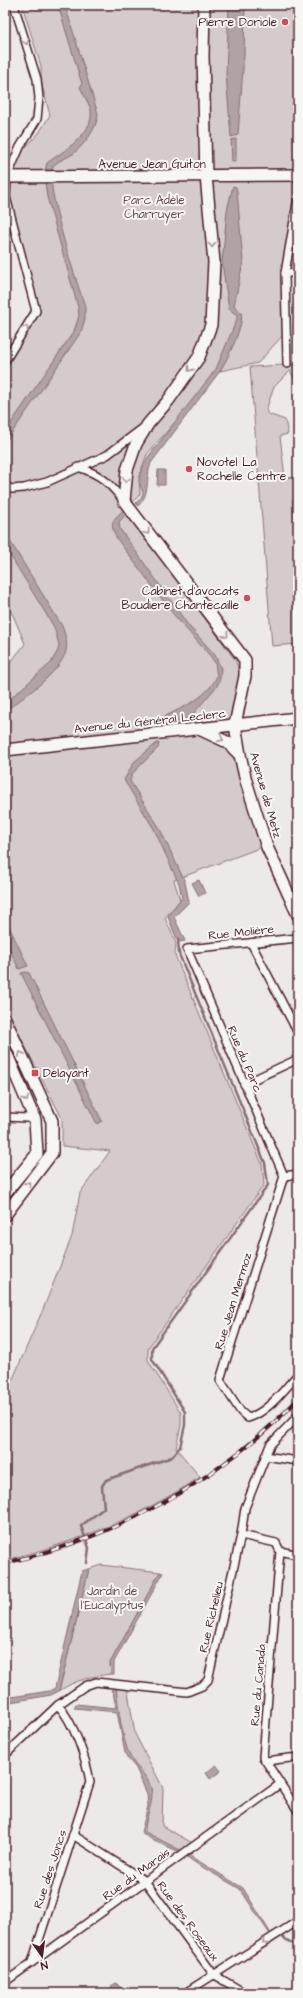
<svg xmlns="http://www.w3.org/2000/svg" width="303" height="1998" viewBox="0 0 303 1998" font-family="'Architects Daughter',sans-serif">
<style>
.green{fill:#d4cbca;stroke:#8f757a}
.water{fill:#b1a2a3;stroke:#886e73}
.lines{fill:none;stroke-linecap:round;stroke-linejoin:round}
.stream{stroke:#886e73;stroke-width:2.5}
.street-casing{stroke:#4a1f2b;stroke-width:10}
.secondary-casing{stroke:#4a1f2b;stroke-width:14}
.street{stroke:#f6f6f2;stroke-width:7}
.secondary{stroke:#f6f6f2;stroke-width:11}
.rail-casing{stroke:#4a1f2b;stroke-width:4}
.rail{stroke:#f6f6f2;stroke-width:2.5;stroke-dasharray:8;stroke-linecap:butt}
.oneway{stroke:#a99598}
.poi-dot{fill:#d1495b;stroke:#f6f6f2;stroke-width:1.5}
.labels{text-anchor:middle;stroke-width:4;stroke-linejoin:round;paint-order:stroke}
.poi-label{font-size:12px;fill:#4a1f2b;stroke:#f6f6f2;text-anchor:end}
.street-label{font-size:12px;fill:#4a1f2b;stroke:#f6f6f2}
.park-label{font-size:12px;fill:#6c4a53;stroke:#f6f6f2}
</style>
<rect width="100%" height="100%" fill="#ece9e6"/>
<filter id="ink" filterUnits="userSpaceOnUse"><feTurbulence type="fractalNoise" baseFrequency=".025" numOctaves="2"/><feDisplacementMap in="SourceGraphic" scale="8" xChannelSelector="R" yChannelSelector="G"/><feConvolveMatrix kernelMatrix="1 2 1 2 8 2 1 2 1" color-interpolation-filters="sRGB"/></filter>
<g filter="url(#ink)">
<g class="green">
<path d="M22,5H298V179L282,269L283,335L258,363L220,371L147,454L139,476L140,494L134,501L124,508L236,661L240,677L239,694L226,727L241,780L262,847L174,880L180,900L165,918L176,943L175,955L262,1164L264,1185L148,1348V1360L181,1413V1425L176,1448L200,1477C140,1517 75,1543 5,1560V1397L44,1307L72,1236L80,1193L110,1151L62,1146V1118L5,1007V669L25,644L13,615L5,602V368L40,311L10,197V178L24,149L39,133L50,115L41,82V66Z"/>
<path d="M298,364V385L290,371L274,387L266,410L268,414L285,420L288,434L280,436L285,478L298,477V499L292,500L294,512H296L297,515H295L298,547V644L272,646L250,367Z"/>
<path d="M101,1565L160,1572L110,1663L111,1674C91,1676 76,1680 59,1691L89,1569Z"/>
<path d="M112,1684L127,1686L135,1734L163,1788L162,1826L196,1845L184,1854L152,1838L144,1832L150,1800L143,1778L128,1757L124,1744Z"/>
</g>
<g class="water">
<path d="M58,5H65L98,114C97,129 84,145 73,154C67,158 59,160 54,165C41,178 78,286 85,306V319L81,332L5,443V432L74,331L79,316L78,307L47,197L44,175L47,163C63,151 98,132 90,107C87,100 83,94 80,87L82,84Z"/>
<path d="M229,5H245L244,55L238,135L231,137L226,74Z"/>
<path d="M236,139V161H232L231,140Z"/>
<path d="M233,186L236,187L237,191L243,262L234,306L241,312C245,324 227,360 220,371L151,463C145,480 151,493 138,506L136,503L141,498L143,493L139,482L140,473L148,457L216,369L237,319V315L229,309L222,263L227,210Z"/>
<path d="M158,470H165V485H157Z"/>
<path d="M124,510L127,513L119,522L120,529L188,625L215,655L221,669L220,679L217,686L187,721L158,724L157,721C178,708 206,701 217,676L215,663L211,657L174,615L117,539C110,524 110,521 124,510Z"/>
<path d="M5,533L62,626C65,634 68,642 66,651C60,673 23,698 5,711V703L51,663L58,650L59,645L54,627L5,547Z"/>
<path d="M157,743H159L158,748L132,774L130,781L159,827L185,882L189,902L174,917L185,941L178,942L168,917L169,913L182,898L179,884L154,829L124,780L134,762Z"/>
<path d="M199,880L205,893L199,896L192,883Z"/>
<path d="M5,918L25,960L28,966L19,969L5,940Z"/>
<path d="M25,972L29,973L102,1121L97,1124L21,973Z"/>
<path d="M89,1569L59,1691L51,1695L5,1703V1698L49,1691L55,1688L82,1571Z"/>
<path d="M160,1572L163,1573L114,1662V1674H111L110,1663Z"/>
<path d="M113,1688H116C119,1710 121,1735 130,1756C135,1768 150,1776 152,1792C153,1806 143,1823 145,1832L182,1851L243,1888L270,1932L269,1933L240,1889L197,1864L180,1852L154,1841L141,1832L148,1806L147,1794L136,1768L128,1759L125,1753L117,1712L74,1708L76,1704L116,1708L113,1692L111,1691Z"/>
<path d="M216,1765L221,1771L210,1779L206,1773Z"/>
<path d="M116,1983L123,1990V1993H115L111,1986Z"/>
</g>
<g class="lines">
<g class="stream">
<path d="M87,1563L89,1548L81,1526L104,1508L102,1486L106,1480L172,1457L180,1447L185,1425V1412L152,1359V1348L268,1185L265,1163L179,954L178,939"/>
<path d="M283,1938L298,1946"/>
</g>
<defs>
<g id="street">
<path d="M285,273H298"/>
<path d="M5,361L36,311L6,197L7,177L20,147L37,119L39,98L37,79L14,5"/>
<path d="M287,364L285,273L298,197"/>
<path d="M78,467C102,475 108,482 124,501"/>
<path d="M5,486L12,489L24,488L47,482L107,455L143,428"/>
<path d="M251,943L298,1033"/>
<path d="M244,1084L298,1059"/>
<path d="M5,1117L27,1118L35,1120"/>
<path d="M284,1176L187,949L298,938"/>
<path d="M284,1176L220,1380L241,1412L248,1418C268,1412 285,1389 298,1374"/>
<path d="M284,1176L298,1174"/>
<path d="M265,1456L298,1461"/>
<path d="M241,1535L276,1543L280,1551L298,1555"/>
<path d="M280,1551L263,1757L298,1811"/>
<path d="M58,1705L85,1686L96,1682L187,1692L202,1686L208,1680L241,1535L245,1508L270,1445L298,1416"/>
<path d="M5,1755L58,1705C74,1723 86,1758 90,1782L32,1962"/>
<path d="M266,1761L298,1757"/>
<path d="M73,1835L145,1881L214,1975L245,1993"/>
<path d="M5,1982L280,1784"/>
<path d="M185,1993L298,1921"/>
</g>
<g id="secondary">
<path d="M204,5L203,56L206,176L214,262L211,325L199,357L168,401L148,424L136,444L127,470L124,501L245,660V676L235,725L240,755L246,781L267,847L298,915"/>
<path d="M5,177L298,175"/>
<path d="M199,729L227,742L240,755"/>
<path d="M5,750L298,718"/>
<path d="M5,1019L52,1121V1153L5,1215"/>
<path d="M5,1050L35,1120L37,1154L5,1193"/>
</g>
</defs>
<use href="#street" class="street-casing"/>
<use href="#secondary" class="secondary-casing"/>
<use href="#street" class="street"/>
<use href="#secondary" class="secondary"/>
<defs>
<path id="rail" d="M5,1563C115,1538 220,1481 298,1399"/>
</defs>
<use href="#rail" class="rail-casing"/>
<use href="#rail" class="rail"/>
</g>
<defs><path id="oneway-chevron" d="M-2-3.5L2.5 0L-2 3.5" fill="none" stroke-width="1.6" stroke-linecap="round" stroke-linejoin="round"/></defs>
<g class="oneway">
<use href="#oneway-chevron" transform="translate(26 42) rotate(73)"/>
<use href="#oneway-chevron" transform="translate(212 245) rotate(85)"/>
<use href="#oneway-chevron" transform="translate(26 328) rotate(-58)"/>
<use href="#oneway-chevron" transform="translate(190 369) rotate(125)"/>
<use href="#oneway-chevron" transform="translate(126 480) rotate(97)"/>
<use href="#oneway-chevron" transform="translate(147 532) rotate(53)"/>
<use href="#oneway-chevron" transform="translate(226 635) rotate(52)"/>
<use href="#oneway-chevron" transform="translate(221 739) rotate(26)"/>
<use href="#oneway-chevron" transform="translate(21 1054) rotate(-115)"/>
<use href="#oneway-chevron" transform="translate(26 1099) rotate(68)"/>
<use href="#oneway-chevron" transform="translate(28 1184) rotate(-53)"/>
<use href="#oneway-chevron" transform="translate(265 1942) rotate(148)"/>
</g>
</g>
<g class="poi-dot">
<circle cx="285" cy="22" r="4"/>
<circle cx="189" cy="469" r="4"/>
<circle cx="247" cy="598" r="4"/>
<rect x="31" y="1069" width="8" height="8" rx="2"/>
</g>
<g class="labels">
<g class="poi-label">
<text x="277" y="26">Pierre Doriole</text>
<text x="197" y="466" text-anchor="start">Novotel La<tspan x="197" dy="14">Rochelle Centre</tspan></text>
<text x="239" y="595">Cabinet d'avocats<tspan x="239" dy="14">Boudiere Chantecaille</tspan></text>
<text x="43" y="1077" text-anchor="start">Delayant</text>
</g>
<g class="street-label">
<text x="152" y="168">Avenue Jean Guiton</text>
<text transform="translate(150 721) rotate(-6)" y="4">Avenue du Général Leclerc</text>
<text transform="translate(266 795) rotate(74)" y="4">Avenue de Metz</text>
<text transform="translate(241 932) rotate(-6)" y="4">Rue Molière</text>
<text transform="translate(245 1059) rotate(67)" y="4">Rue du Parc</text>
<text transform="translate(233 1301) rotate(-73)" y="4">Rue Jean Mermoz</text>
<text transform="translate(211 1617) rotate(-77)" y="4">Rue Richelieu</text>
<text transform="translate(258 1685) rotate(-85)" y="4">Rue du Canada</text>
<text transform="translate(50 1869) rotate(-72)" y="4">Rue des Joncs</text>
<text transform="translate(136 1874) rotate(-36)" y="4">Rue du Marais</text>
<text transform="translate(188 1921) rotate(54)" y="4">Rue des Roseaux</text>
</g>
<g class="park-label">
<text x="154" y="204">Parc Adèle<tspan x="154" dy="14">Charruyer</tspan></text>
<text x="112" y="1595">Jardin de<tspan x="112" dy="14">l'Eucalyptus</tspan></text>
</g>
</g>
<rect width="303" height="1998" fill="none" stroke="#f6f6f2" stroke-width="20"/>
<rect x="10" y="10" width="283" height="1978" fill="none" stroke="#4a1f2b" stroke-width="1.5" filter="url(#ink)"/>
<g transform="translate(42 1956) rotate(166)" stroke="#f6f6f2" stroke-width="3" paint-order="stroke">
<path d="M0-3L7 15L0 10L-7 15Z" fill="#4a1f2b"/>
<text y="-6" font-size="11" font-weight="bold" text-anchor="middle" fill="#4a1f2b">N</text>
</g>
</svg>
